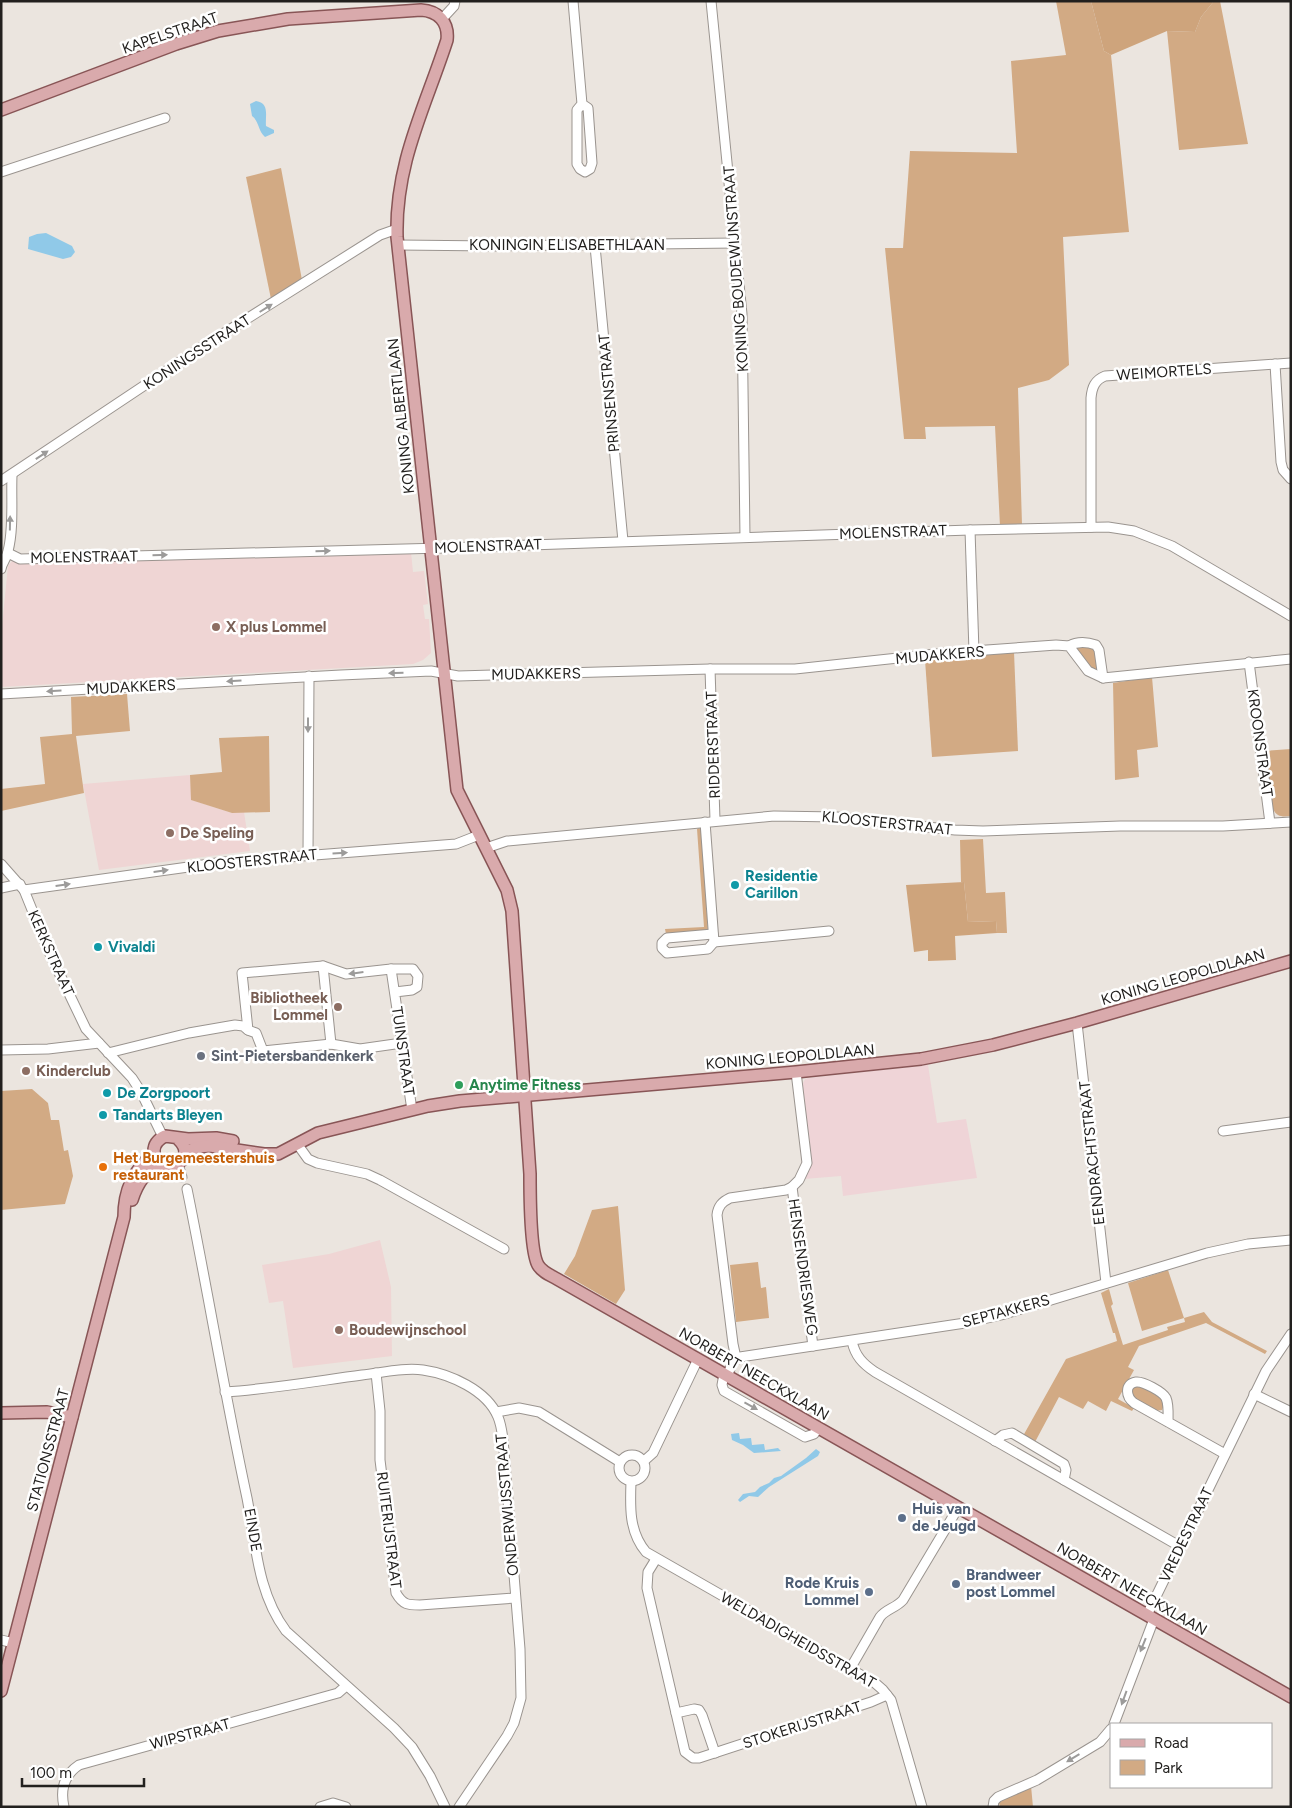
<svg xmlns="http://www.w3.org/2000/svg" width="1292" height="1808" viewBox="0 0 1292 1808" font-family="Figtree,sans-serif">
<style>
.commercial{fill:#efd4d7}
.education{fill:#efd5d4}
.green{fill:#d2aa84}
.forest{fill:#cea47c}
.water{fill:#90c9e8}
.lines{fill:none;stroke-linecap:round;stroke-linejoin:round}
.minor-casing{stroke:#9a948f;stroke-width:11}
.major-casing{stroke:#885556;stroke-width:14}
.minor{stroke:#fff;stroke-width:9}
.major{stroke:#d9aaac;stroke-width:11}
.oneway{fill:#9c9b9a}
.education-dot{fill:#8d6e63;stroke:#fff;stroke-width:2}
.culture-dot{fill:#0f9aa8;stroke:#fff;stroke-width:2}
.worship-dot{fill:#6b7280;stroke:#fff;stroke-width:2}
.leisure-dot{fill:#2e9e5b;stroke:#fff;stroke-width:2}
.food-dot{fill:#e8710a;stroke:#fff;stroke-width:2}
.service-dot{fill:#5c6f8a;stroke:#fff;stroke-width:2}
.labels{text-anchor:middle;stroke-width:5;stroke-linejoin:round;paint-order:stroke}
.street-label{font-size:15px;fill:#22201e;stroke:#fff}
.education-label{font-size:15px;font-weight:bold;fill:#785e54;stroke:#fff;text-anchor:start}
.culture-label{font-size:15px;font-weight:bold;fill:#0d838f;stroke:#fff;text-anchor:start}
.worship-label{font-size:15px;font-weight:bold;fill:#5b616d;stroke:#fff;text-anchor:start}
.leisure-label{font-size:15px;font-weight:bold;fill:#27864d;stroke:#fff;text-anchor:start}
.food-label{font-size:15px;font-weight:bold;fill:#c56008;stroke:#fff;text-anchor:start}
.service-label{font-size:15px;font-weight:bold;fill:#4e5e75;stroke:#fff;text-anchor:start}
</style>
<rect width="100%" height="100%" fill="#ebe5df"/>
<path class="commercial" d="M928,1065L937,1123L966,1119L977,1178L843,1196L841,1176L804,1179L809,1170L811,1163L802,1085L805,1079L808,1078Z"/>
<g class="education">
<path d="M411,552L413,572L424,571L428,604L423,605L425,619H429L431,653L423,660L413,664L1,687V636L8,566L12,561Z"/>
<path d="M190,775L192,800L232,813L244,812L250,851L99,870L83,784Z"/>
<path d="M380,1240L391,1287L392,1356L293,1368L283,1301L269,1303L262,1265L329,1254Z"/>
</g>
<g class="green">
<path d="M1056,1H1091L1104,51L1111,55L1129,232L1063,237L1069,365L1049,380L1018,388L1022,525L1000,526L995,426L925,427L926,439H904L885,248H903L910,151L1017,153L1011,61L1066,55Z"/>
<path d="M1214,1H1220L1248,144L1179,150L1167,31L1195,32L1201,17Z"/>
<path d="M281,168L302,280L271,299L246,177Z"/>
<path d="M1077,646H1090L1095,650L1099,671H1093L1077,649Z"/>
<path d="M1014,652L1018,751L932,757L925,660Z"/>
<path d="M1152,677L1158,747L1137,750L1139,777L1115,780L1113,683Z"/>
<path d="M127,694L130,731L76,736L84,793L1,811V789L45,784L40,737L72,734L71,697Z"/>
<path d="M269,736L270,812L232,813L191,800L190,775L222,772L219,738Z"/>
<path d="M1291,749V816C1282,817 1277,817 1273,809L1265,751Z"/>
<path d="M699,828L701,829L702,836L708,931L666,934L665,929L704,927L697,829Z"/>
<path d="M983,839L986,893L1005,892L1007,933H997L996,921L968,922L964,882H961L960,840Z"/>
<path d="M32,1089L48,1103L51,1120H59L64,1151L68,1150L73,1176L65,1204L1,1210V1091Z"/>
<path d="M618,1206L625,1290L616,1304L564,1274L575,1256L592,1210Z"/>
<path d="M758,1262L761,1288L766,1287L769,1318L736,1322L730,1265Z"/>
<path d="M1168,1270L1184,1318L1204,1312L1212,1322L1267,1351L1265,1354L1206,1323L1139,1346L1128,1367L1134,1370L1118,1399L1134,1408L1132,1411L1111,1401L1106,1411L1088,1401L1083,1409L1059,1397L1035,1442L1023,1436L1066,1359L1117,1341L1115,1333H1113L1101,1293L1109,1289L1113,1304L1111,1306L1123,1345L1168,1330L1167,1327L1185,1322L1184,1318L1142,1331L1128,1283Z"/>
<path d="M1139,1386L1163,1398L1164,1405L1162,1410L1156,1411L1134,1399L1130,1391L1133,1387Z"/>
<path d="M1031,1786L1033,1807H1000L999,1803L1005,1798Z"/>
</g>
<g class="forest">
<path d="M1091,1H1214L1201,17L1195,32L1167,31L1111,55L1104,51Z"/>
<path d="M964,882L968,922L996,921L997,933L955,936L956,960L928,961V950L914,952L906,885Z"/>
</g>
<g class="water">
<path d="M256,101C270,103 265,116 266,126L274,130V133L265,137C258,131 259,121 252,116L250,104Z"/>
<path d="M46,233L72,246L75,252L71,257L63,259L28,249L29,237L37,234Z"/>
<path d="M739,1433L740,1439L751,1438L752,1445L764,1444L765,1450L778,1448L781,1451L754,1453L743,1445L732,1440L731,1434Z"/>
<path d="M816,1449L820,1452L818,1456L769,1487L758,1497L749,1496L740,1502L738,1500L743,1494L755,1492L760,1487L769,1483L774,1478L781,1476L806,1458Z"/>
</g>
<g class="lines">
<defs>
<g id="minor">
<path d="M573,1L582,104L577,110V164L580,169L585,172L590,169L592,163L588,108L582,104"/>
<path d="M711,1L742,314L745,537"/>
<path d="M442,19L454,6L455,1"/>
<path d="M1,172L165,118"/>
<path d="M398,245L494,246L736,243"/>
<path d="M595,246L623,541"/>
<path d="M1275,364L1281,462L1283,470L1291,479"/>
<path d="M1,481L199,349L380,235L397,229"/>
<path d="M1091,527V398C1092,387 1095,380 1105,376L1291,363"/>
<path d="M970,530L974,652"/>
<path d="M8,553L20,559L442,548L970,530L1108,527L1134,531L1172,546L1291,616"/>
<path d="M1,569C2,562 7,558 8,551C14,528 11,499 12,475"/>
<path d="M1069,646C1078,641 1087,642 1096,645L1099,650L1103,678"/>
<path d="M1249,662L1270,823"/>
<path d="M710,669L715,820"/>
<path d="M1,694L341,675L431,671L458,676L710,669H795L945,653L1056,645L1069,646L1088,671L1103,678L1291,659"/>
<path d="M705,822L714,942L829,931"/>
<path d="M486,848L507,841L774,816L837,817L955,830L983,831L1120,826H1223L1291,822"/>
<path d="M308,856L309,676"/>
<path d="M1,864L24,890L50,954L86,1029L132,1078L141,1092L163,1137"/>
<path d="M1,888L20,884"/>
<path d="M24,890L224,862L456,844L479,835"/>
<path d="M713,934L667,938L662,943V948L667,953L708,949L714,942"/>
<path d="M323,966L331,1044"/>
<path d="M391,969L346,974L323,966L242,973L248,1030L256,1033L263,1051L331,1044L360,1049L402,1043"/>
<path d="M395,992L412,990L417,987L418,976L413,969H391L412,1110"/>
<path d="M1077,1023L1106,1283"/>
<path d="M1,1050L48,1049L99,1043"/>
<path d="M108,1053L189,1033L235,1025L243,1026L248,1030"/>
<path d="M1223,1131L1291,1122"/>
<path d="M298,1145L308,1159L317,1163L367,1174L380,1180L504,1249"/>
<path d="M178,1164L182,1177"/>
<path d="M792,1187L813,1346"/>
<path d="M187,1189C208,1292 225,1396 247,1498C256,1544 257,1592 286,1631L394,1728L412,1747L430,1776L445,1807"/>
<path d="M852,1341C855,1356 863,1364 875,1372L1181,1547"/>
<path d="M736,1358L733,1344L717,1215C718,1206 722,1202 730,1198L786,1190L792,1187L799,1180L807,1163L796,1072"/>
<path d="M376,1373L380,1411V1460L382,1476L396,1593C403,1605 408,1605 420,1605L515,1598"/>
<path d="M724,1374L722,1385L724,1391L805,1437L814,1434L818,1428"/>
<path d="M727,1376L733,1362L740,1357L965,1323L1001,1315L1207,1253L1248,1244L1291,1240"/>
<path d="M225,1392C271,1389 317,1381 362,1375C381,1373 404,1367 423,1370C450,1374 487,1390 498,1417C501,1424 502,1432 503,1439L520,1649L521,1698L514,1723L507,1736L459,1807"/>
<path d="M1254,1394L1291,1412"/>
<path d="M496,1412L519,1408L539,1412L620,1462"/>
<path d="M1168,1422C1168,1415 1169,1405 1166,1398C1163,1392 1143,1381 1136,1382C1124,1384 1126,1397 1134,1403L1225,1454"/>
<path d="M995,1441L1003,1435L1012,1433L1064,1464L1066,1470L1064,1480"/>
<circle cx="632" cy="1468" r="13"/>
<path d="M644,1461L653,1453L698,1359"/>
<path d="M631,1482C630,1507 629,1532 646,1552L875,1683L883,1690L891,1700L922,1807"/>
<path d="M656,1559L648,1572L647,1588L685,1752L693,1758H699L871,1702L887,1695"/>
<path d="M1147,1615L1266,1371L1291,1334"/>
<path d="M1,1640L14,1643"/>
<path d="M850,1669L880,1617C886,1609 896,1608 903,1600L958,1508"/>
<path d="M676,1713L694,1709L699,1710L702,1715L715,1753"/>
<path d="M1114,1724L1154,1619"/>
<path d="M64,1807C60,1789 64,1775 79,1765L338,1693L346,1686"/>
<path d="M320,1807L333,1803L346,1807"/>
<path d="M993,1807L994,1801L998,1797L1037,1780L1100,1742L1111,1729"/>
</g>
<g id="major">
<path d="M1,110L176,44L218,31L288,19L421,10C438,11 449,22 447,40C425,108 395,163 397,237L457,790L507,890L512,911L530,1174C530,1192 530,1251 538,1265C542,1272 550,1275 557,1279L1291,1697"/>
<path d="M178,1139C203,1163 153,1180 154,1151C154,1143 159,1139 165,1136L188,1139L216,1138L233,1141"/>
<path d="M185,1152L199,1147L210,1146L264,1154H278L318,1133L428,1106L460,1101L796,1072L921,1059L993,1045L1077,1023L1291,961"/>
<path d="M132,1200C137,1184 145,1171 160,1164"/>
<path d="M1,1413L47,1412L72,1417"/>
<path d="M1,1691L124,1217C124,1190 133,1171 154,1153"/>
</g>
</defs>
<use href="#minor" class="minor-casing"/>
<use href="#major" class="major-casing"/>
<use href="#minor" class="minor"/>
<use href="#major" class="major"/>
</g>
<defs><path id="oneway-solid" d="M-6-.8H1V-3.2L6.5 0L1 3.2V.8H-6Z" transform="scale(1.25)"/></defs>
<g class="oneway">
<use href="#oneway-solid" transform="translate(266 308) rotate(-32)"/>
<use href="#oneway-solid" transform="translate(42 455) rotate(-34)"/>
<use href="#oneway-solid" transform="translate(10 523) rotate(-89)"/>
<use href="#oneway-solid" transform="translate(323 551) rotate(-2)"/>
<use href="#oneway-solid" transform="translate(160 555) rotate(-1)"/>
<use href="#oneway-solid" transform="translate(396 673) rotate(178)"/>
<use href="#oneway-solid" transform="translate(234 681) rotate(176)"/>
<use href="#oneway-solid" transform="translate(54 691) rotate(177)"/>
<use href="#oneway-solid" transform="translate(308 725) rotate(90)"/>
<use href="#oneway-solid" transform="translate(340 853) rotate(-4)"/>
<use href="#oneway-solid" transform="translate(161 871) rotate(-8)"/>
<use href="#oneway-solid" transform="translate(63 885) rotate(-8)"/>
<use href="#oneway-solid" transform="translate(356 973) rotate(173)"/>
<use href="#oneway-solid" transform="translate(751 1406) rotate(29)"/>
<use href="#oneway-solid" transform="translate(1143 1645) rotate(112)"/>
<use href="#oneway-solid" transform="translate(1124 1698) rotate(110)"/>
<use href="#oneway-solid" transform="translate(1073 1758) rotate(149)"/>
</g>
<g class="education-dot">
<circle cx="216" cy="627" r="5"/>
<circle cx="170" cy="833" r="5"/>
<circle cx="338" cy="1007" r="5"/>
<circle cx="26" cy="1071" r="5"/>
<circle cx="339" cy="1330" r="5"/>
</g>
<g class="culture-dot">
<circle cx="735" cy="885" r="5"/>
<circle cx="98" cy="947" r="5"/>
<circle cx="107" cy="1093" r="5"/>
<circle cx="103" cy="1115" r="5"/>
</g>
<circle class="worship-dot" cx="201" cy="1056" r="5"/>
<circle class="leisure-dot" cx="459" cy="1085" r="5"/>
<circle class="food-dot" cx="103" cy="1167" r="5"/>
<g class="service-dot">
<circle cx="902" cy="1518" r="5"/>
<circle cx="956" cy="1584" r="5"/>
<circle cx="869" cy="1592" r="5"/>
</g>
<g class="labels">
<g class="street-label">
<text transform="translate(170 33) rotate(-19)" y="5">KAPELSTRAAT</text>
<text x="567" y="250">KONINGIN ELISABETHLAAN</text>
<text transform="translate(736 269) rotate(-94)" y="5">KONING BOUDEWIJNSTRAAT</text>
<text transform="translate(197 352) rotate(-33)" y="5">KONINGSSTRAAT</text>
<text transform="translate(1164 372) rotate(-4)" y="5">WEIMORTELS</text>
<text transform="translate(609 393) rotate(-95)" y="5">PRINSENSTRAAT</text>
<text transform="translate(401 416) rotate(-96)" y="5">KONING ALBERTLAAN</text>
<text transform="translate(893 532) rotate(-2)" y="5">MOLENSTRAAT</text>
<text transform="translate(488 546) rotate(-2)" y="5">MOLENSTRAAT</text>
<text transform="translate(84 557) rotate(-1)" y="5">MOLENSTRAAT</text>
<text transform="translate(940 655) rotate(-5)" y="5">MUDAKKERS</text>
<text transform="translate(536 674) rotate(-1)" y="5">MUDAKKERS</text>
<text transform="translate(131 687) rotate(-3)" y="5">MUDAKKERS</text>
<text transform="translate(1260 743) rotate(82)" y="5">KROONSTRAAT</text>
<text transform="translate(713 745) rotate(-92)" y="5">RIDDERSTRAAT</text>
<text transform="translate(887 823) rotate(6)" y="5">KLOOSTERSTRAAT</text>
<text transform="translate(252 861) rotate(-6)" y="5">KLOOSTERSTRAAT</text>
<text transform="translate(51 953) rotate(66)" y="5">KERKSTRAAT</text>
<text transform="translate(1183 977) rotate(-16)" y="5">KONING LEOPOLDLAAN</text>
<text transform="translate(403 1051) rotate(82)" y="5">TUINSTRAAT</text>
<text transform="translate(790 1057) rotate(-5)" y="5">KONING LEOPOLDLAAN</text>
<text transform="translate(1092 1153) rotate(-96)" y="5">EENDRACHTSTRAAT</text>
<text transform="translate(803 1267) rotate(82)" y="5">HENSENDRIESWEG</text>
<text transform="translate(1006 1311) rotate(-15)" y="5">SEPTAKKERS</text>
<text transform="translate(754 1374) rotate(30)" y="5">NORBERT NEECKXLAAN</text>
<text transform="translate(48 1450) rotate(-75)" y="5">STATIONSSTRAAT</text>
<text transform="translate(507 1505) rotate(-95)" y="5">ONDERWIJSSTRAAT</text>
<text transform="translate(253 1530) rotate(80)" y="5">EINDE</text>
<text transform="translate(389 1530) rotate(83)" y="5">RUITERIJSTRAAT</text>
<text transform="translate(1186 1535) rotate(-64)" y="5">VREDESTRAAT</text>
<text transform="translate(1132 1589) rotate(30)" y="5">NORBERT NEECKXLAAN</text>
<text transform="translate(798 1640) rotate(30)" y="5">WELDADIGHEIDSSTRAAT</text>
<text transform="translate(802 1725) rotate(-18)" y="5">STOKERIJSTRAAT</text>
<text transform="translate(190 1734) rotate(-15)" y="5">WIPSTRAAT</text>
</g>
<g class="education-label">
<text x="226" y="632">X plus Lommel</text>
<text x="180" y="838">De Speling</text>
<text x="328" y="1003" text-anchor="end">Bibliotheek<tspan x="328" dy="17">Lommel</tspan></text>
<text x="36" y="1076">Kinderclub</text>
<text x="349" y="1335">Boudewijnschool</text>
</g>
<g class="culture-label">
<text x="745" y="881">Residentie<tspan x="745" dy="17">Carillon</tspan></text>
<text x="108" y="952">Vivaldi</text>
<text x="117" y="1098">De Zorgpoort</text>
<text x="113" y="1120">Tandarts Bleyen</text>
</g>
<g class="worship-label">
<text x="211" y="1061">Sint-Pietersbandenkerk</text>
</g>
<g class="leisure-label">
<text x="469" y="1090">Anytime Fitness</text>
</g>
<g class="food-label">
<text x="113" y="1163">Het Burgemeestershuis<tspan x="113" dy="17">restaurant</tspan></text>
</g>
<g class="service-label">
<text x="912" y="1514">Huis van<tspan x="912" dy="17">de Jeugd</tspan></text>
<text x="966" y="1580">Brandweer<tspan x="966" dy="17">post Lommel</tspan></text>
<text x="859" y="1588" text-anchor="end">Rode Kruis<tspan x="859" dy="17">Lommel</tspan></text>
</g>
</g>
<rect width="1292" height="1808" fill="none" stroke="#22201e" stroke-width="5"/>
<rect x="1110" y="1723" width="162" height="65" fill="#ffffff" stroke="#a7a6a5"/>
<rect x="1120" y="1739" width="25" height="8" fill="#d9aaac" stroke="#a7a6a5"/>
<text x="1154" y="1748" font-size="15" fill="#22201e">Road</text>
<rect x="1120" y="1760" width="25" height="15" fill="#d2aa84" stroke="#a7a6a5"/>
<text x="1154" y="1773" font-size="15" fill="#22201e">Park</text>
<path d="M22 1778v8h122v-8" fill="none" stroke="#22201e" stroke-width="2.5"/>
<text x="30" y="1778" font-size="15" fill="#22201e" stroke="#ffffff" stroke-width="4" paint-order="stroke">100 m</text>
</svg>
